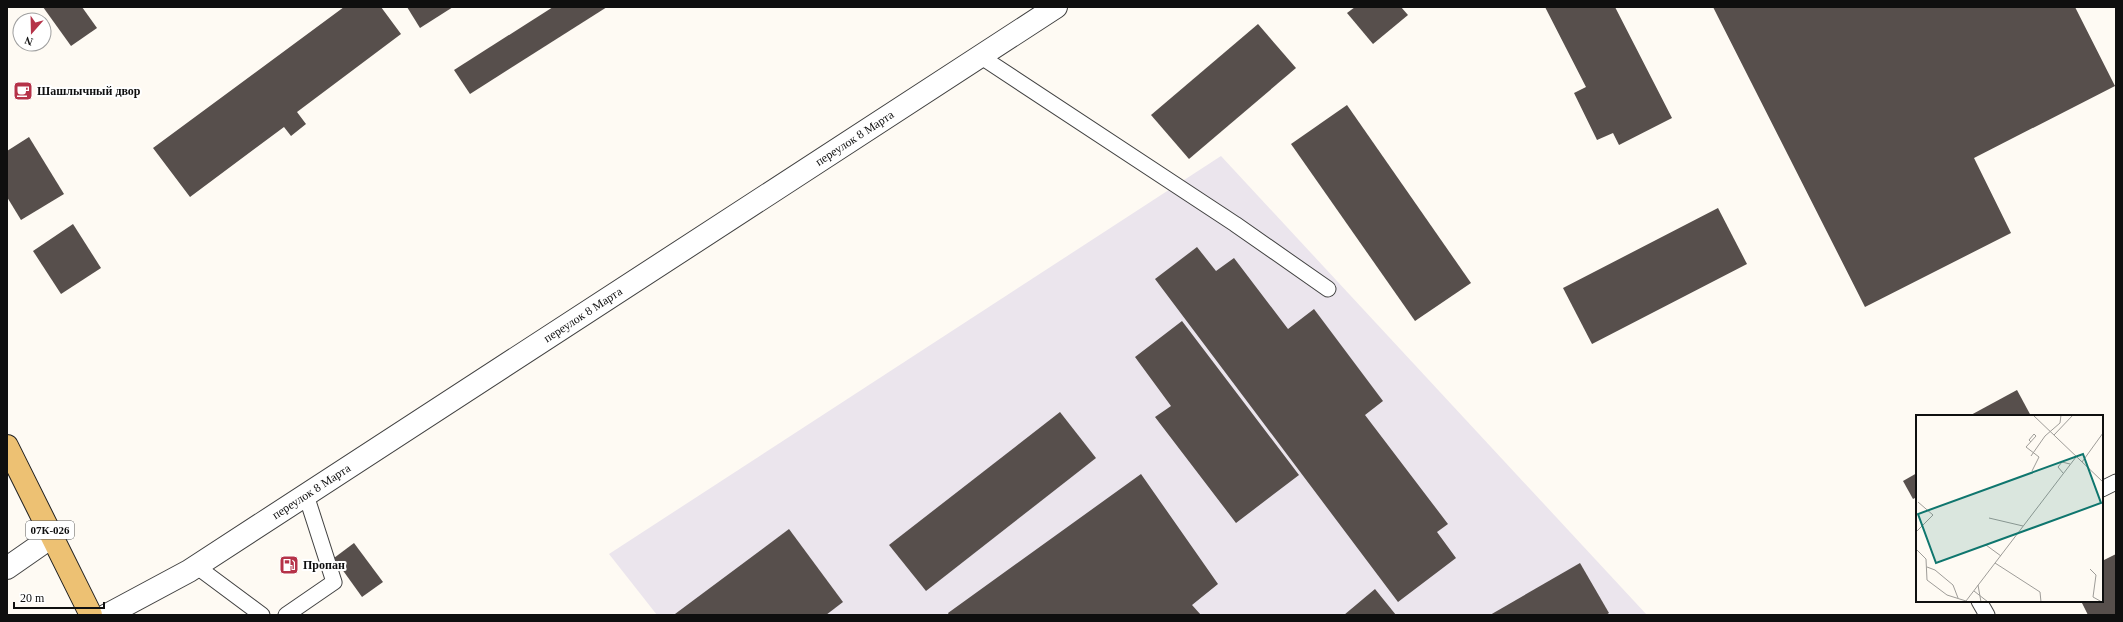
<svg xmlns="http://www.w3.org/2000/svg" width="2123" height="622" viewBox="0 0 2123 622" font-family="Georgia,serif">
<style>
.industrial{fill:#ebe5ed}
.building{fill:#574f4c}
.lines{fill:none;stroke-linecap:round;stroke-linejoin:round}
.service-casing{stroke:#424242;stroke-width:17}
.minor-casing{stroke:#424242;stroke-width:24}
.primary-casing{stroke:#202020;stroke-width:24}
.service{stroke:#fff;stroke-width:15}
.minor{stroke:#fff;stroke-width:22}
.primary{stroke:#edc173;stroke-width:22}
.labels{text-anchor:middle;stroke-width:4;stroke-linejoin:round;paint-order:stroke}
.shield{fill:#fff;stroke:#575757;stroke-width:1}
.shield-label{font-size:11px;font-weight:bold;fill:#0f0f0f}
.poi-label{font-size:12px;font-weight:bold;fill:#0f0f0f;stroke:#fff;text-anchor:start}
.street-label{font-size:12px;fill:#0f0f0f;stroke:#fff}
.inset-road{fill:none;stroke:#9e9c98;stroke-width:1}
.view{fill:#0f766e;fill-opacity:0.15;stroke:#0f766e;stroke-width:2}
.inset-edge{fill:none;stroke:#0f0f0f;stroke-width:2}
</style>
<rect width="100%" height="100%" fill="#fefaf3"/>
<path class="industrial" d="M1221,156L1647,615H657L609,554Z"/>
<g class="building">
<path d="M43,7H82L97,28L71,46Z"/>
<path d="M344,7H381L401,34L297,112L306,124L291,136L284,127L190,197L153,148Z"/>
<path d="M407,7H453L420,28Z"/>
<path d="M553,7H607L470,94L454,70Z"/>
<path d="M1355,7H1401L1408,15L1373,44L1347,13Z"/>
<path d="M1545,7H1615L1672,118L1619,145L1613,133L1597,140L1574,93L1586,87Z"/>
<path d="M1713,7H2075L2115,86L1974,158L2011,233L1865,307Z"/>
<path d="M1258,24L1296,68L1189,159L1151,115Z"/>
<path d="M1347,105L1471,283L1415,321L1291,144Z"/>
<path d="M29,137L64,194L21,220L7,197V151Z"/>
<path d="M1718,208L1747,264L1592,344L1563,288Z"/>
<path d="M73,224L101,268L61,294L33,251Z"/>
<path d="M1197,247L1216,271L1234,258L1288,329L1314,309L1383,401L1365,415L1448,524L1437,532L1456,558L1398,602L1155,279Z"/>
<path d="M1182,321L1299,475L1236,523L1155,417L1171,406L1135,357Z"/>
<path d="M2017,390L2031,416H1969Z"/>
<path d="M1060,412L1096,458L926,591L889,545Z"/>
<path d="M1917,473V497L1913,499L1903,481Z"/>
<path d="M1141,474L1218,584L1192,605L1201,615H949L948,613Z"/>
<path d="M789,529L843,602L826,615H676L675,614Z"/>
<path d="M354,543L383,582L362,597L334,558Z"/>
<path d="M2116,554V615H2088L2081,601H2102V561Z"/>
<path d="M1580,563L1609,613L1606,615H1490Z"/>
<path d="M1375,589L1396,615H1344Z"/>
</g>
<g class="lines">
<defs>
<g id="service">
<path d="M980,56L1235,224L1328,289"/>
<path d="M2102,489L2116,482"/>
<path d="M196,566L262,615"/>
<path d="M1979,601L1987,615"/>
<path d="M286,615L334,582L306,495"/>
</g>
<g id="minor">
<path d="M7,568L53,536"/>
<path id="s1" d="M107,615L189,571L1056,7"/>
</g>
<path id="primary" d="M7,446L91,615"/>
</defs>
<use href="#service" class="service-casing"/>
<use href="#minor" class="minor-casing"/>
<use href="#primary" class="primary-casing"/>
<use href="#service" class="service"/>
<use href="#minor" class="minor"/>
<use href="#primary" class="primary"/>
</g>
<defs>
<symbol id="cafe-square" viewBox="-11 -11 22 22"><rect x="-9" y="-9" width="18" height="18" rx="4" fill="#b53248" stroke="#fff"/><path d="M-5.5-4.5H6V0H3Q3 3.5 0 3.5H-2.5Q-5.5 3.5-5.5 0ZM3-3.2v2h1.7v-2ZM-6 4.5H4V6H-6Z" fill="#fff"/></symbol>
<symbol id="fuel-square" viewBox="-11 -11 22 22"><rect x="-9" y="-9" width="18" height="18" rx="4" fill="#b53248" stroke="#fff"/><path d="M-5.5-6h7V0h2V4h1.3V-2.5L3-4.5l.8-.8L6-3V5H2.5V1h-1V6h-7ZM-4.2-4.7v3.2H.2V-4.7Z" fill="#fff"/></symbol>
</defs>
<g fill-rule="evenodd">
<use href="#cafe-square" x="12" y="80" width="22" height="22"/>
<use href="#fuel-square" x="278" y="554" width="22" height="22"/>
</g>
<g class="labels">
<rect class="shield" x="26" y="521" width="48" height="18" rx="3"/>
<g class="shield-label">
<text x="50" y="534">07К-026</text>
</g>
<g class="poi-label">
<text x="37" y="95">Шашлычный двор</text>
<text x="303" y="569">Пропан</text>
</g>
<g class="street-label">
<text dy="4" stroke="none"><textPath href="#s1" startOffset="887">переулок 8 Марта</textPath></text>
<text dy="4" stroke="none"><textPath href="#s1" startOffset="563">переулок 8 Марта</textPath></text>
<text dy="4" stroke="none"><textPath href="#s1" startOffset="239">переулок 8 Марта</textPath></text>
</g>
</g>
<g transform="translate(1916 415)">
<rect width="187" height="187" fill="#fefaf3"/>
<path class="inset-road" d="M117,0L187,67M138,20L157,0M115,27L113,25L118,19L120,21L110,32L123,42L116,56M115,41L129,21L144,8L145,0M166,47L187,18M147,58L142,52L146,47L154,49M73,103L107,111M0,117L17,100L2,87M70,130L85,141M0,134L10,144L11,165L31,180L50,186L160,42M79,148L124,177L125,187M11,152L19,155L37,170L42,183M174,154L180,160L177,182L186,187M62,170L65,187M58,176L72,187"/>
<path class="view" d="M167,39L185,88L20,148L2,99Z"/>
<rect width="187" height="187" class="inset-edge"/>
</g>
<rect width="2123" height="622" fill="none" stroke="#0f0f0f" stroke-width="16"/>
<g transform="translate(32 32) rotate(200)"><circle r="19" fill="#ffffff" stroke="#9f9f9f"/>
<path d="M0-3L7 15L0 10L-7 15Z" fill="#b53248"/>
<text y="-6" font-size="11" font-weight="bold" text-anchor="middle" fill="#0f0f0f">N</text>
</g>
<path d="M14 602v6h90v-6" fill="none" stroke="#0f0f0f" stroke-width="2"/>
<text x="20" y="602" font-size="12" fill="#0f0f0f" stroke="#ffffff" stroke-width="3" paint-order="stroke">20 m</text>
</svg>
